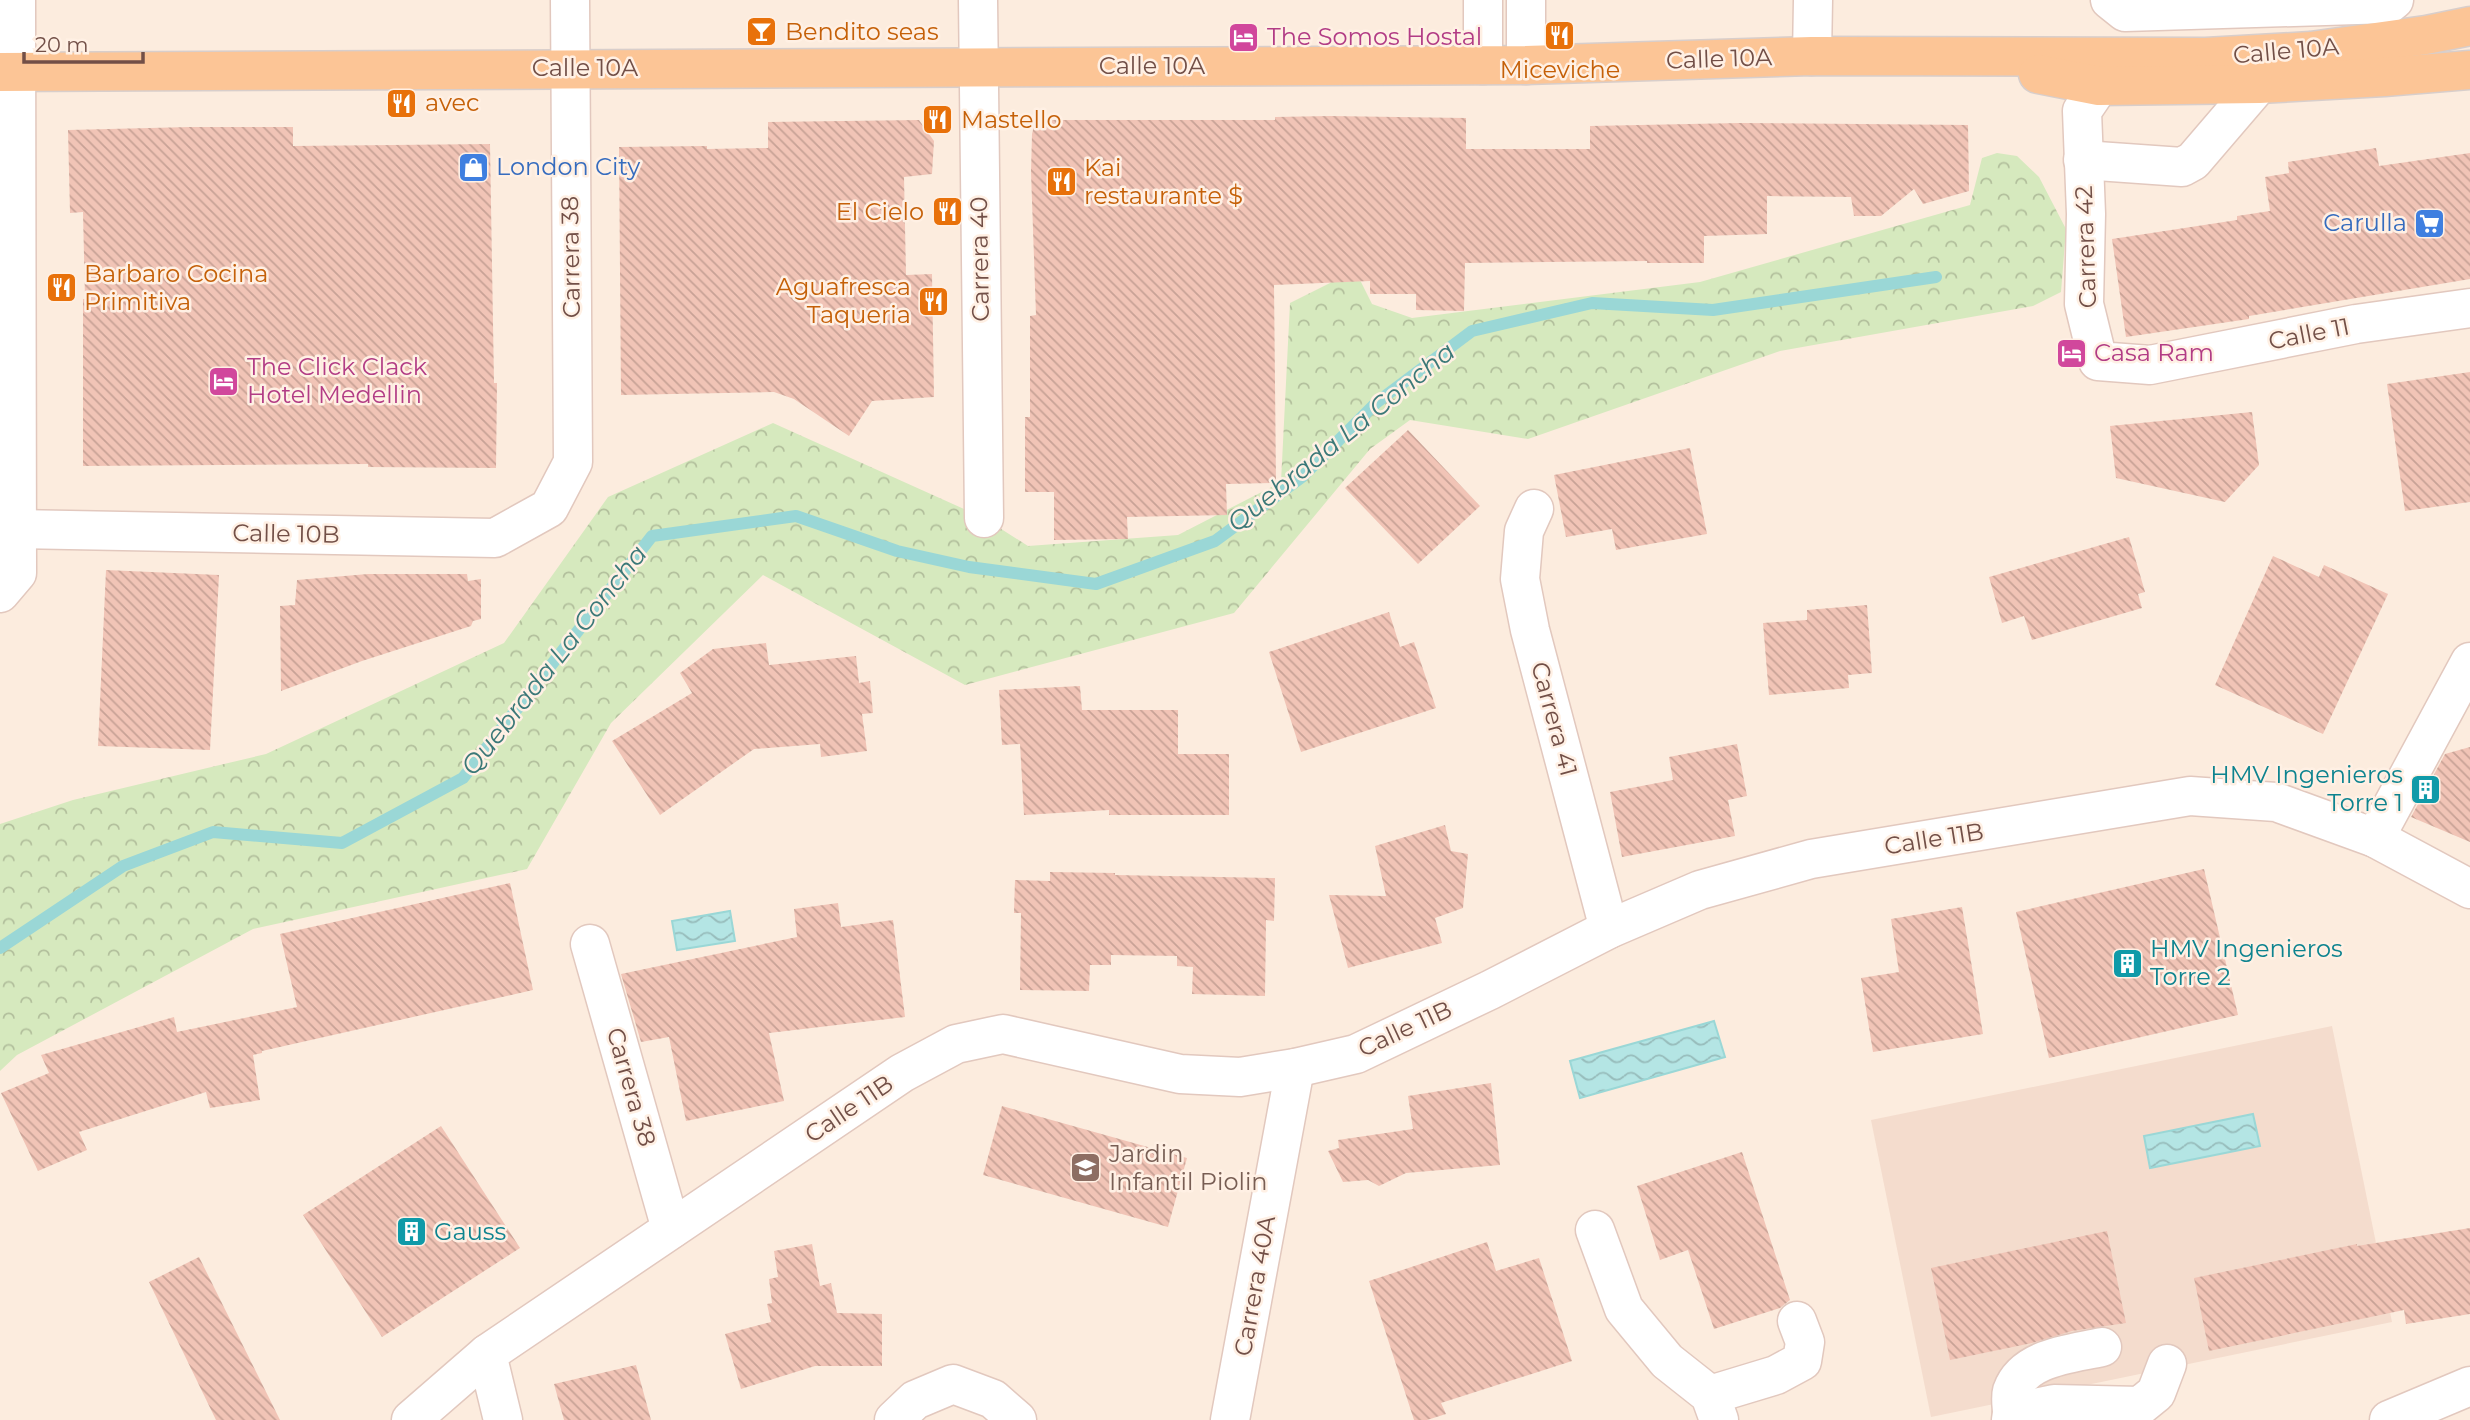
<svg xmlns="http://www.w3.org/2000/svg" width="2470" height="1420" viewBox="0 0 2470 1420" font-family="Montserrat,sans-serif">
<style>
.residential{fill:#f4dccd}
.forest{fill:url(#forest-crowns)}
.water{fill:url(#water-waves);stroke:#9ad7d6;stroke-width:2}
.lines{fill:none;stroke-linecap:round;stroke-linejoin:round}
.stream{stroke:#9ad7d6;stroke-width:12}
.building{fill:url(#building-back-hatch)}
.minor-casing{stroke:#e2c8be;stroke-width:41}
.major-casing{stroke:#d8cecb;stroke-width:41}
.minor{stroke:#fff;stroke-width:38}
.major{stroke:#fcc596;stroke-width:38}
.labels{text-anchor:middle;stroke-width:5;stroke-linejoin:round;paint-order:stroke}
.food-label{font-size:24px;fill:#c56008;stroke:#fff0e4;text-anchor:start}
.hotel-label{font-size:24px;fill:#b23c85;stroke:#fff0e4;text-anchor:start}
.street-label{font-size:24px;fill:#724f47;stroke:#fff0e4}
.shop-label{font-size:24px;fill:#366cbe;stroke:#fff0e4;text-anchor:start}
.culture-label{font-size:24px;fill:#0d838f;stroke:#fff0e4;text-anchor:start}
.education-label{font-size:24px;fill:#785e54;stroke:#fff0e4;text-anchor:start}
.water-label{font-size:26px;font-style:italic;fill:#3b7878;stroke:#fff0e4}
</style>
<defs>
<pattern id="forest-crowns" width="20" height="18" patternUnits="userSpaceOnUse" patternTransform="scale(1.75)"><rect width="20" height="18" fill="#d6e9be"/><path d="M2 6a3 3 0 1 1 6 0M12 15a3 3 0 1 1 6 0" fill="none" stroke="#b2bf9c"/></pattern>
<pattern id="water-waves" width="16" height="10" patternUnits="userSpaceOnUse" patternTransform="scale(1.75)"><rect width="16" height="10" fill="#b4e5e4"/><path d="M0 5q4-4 8 0t8 0" fill="none" stroke="#97bcbb"/></pattern>
<pattern id="building-back-hatch" width="6" height="6" patternUnits="userSpaceOnUse" patternTransform="scale(1.75)"><rect width="6" height="6" fill="#f1c4b6"/><path d="M-1 5l2 2M0 0l6 6M5-1l2 2" fill="none" stroke="#c8a296"/></pattern>
</defs>
<rect width="100%" height="100%" fill="#fcecde"/>
<path class="residential" d="M2332,1026L2392,1322L1931,1417L1871,1120Z"/>
<path class="forest" d="M1997,153L2017,156L2039,177L2066,229L2061,292L2033,306L1780,351L1528,439L1410,420L1370,449L1234,613L965,685L763,575L611,723L527,869L253,929L17,1055L0,1071V824L73,800L266,754L504,643L608,497L773,423L984,518L1028,546L1178,535L1281,482L1290,303L1330,283L1340,268L1356,272L1372,304L1412,318L1700,282L1970,205L1982,158Z"/>
<g class="water">
<path d="M730,911L735,941L677,950L672,921Z"/>
<path d="M1714,1021L1725,1057L1580,1098L1570,1061Z"/>
<path d="M2253,1114L2260,1146L2150,1168L2144,1136Z"/>
</g>
<g class="lines">
<path class="stream" d="M0,948L123,866L213,832L342,843L463,778L652,536L796,516L897,551L969,567L1096,584L1215,541L1302,477L1376,403L1472,331L1592,303L1713,310L1936,277"/>
</g>
<g class="building">
<path d="M1330,116L1466,118V149H1590V126L1740,123L1968,125L1969,191L1923,204L1914,189L1881,216H1854L1851,197L1767,196V234L1704,236V263H1647V261L1465,263L1464,311L1416,310V294H1370V281L1274,285L1276,483L1226,484L1227,515L1127,517L1128,539L1054,540V492H1025V417H1030V316L1036,315L1031,172L1032,134L1034,126L1049,120H1275V117Z"/>
<path d="M919,120L934,141L932,174L904,177L906,275L932,274L934,397L872,401L849,436L794,399L774,392L621,395L619,147L707,146V149L768,148V122Z"/>
<path d="M190,127H293V146L490,144L494,383H497L496,468L368,467V464L83,466V299H85L83,212L70,213L68,130Z"/>
<path d="M2376,148L2379,166L2470,153V279L2249,316V319L2126,337L2112,239L2237,220V216L2270,211L2265,177L2289,173L2288,162Z"/>
<path d="M2470,372V502L2405,511L2387,384Z"/>
<path d="M2252,412L2259,465L2225,502L2116,478L2110,426Z"/>
<path d="M1408,430L1480,506L1418,564L1345,488Z"/>
<path d="M1690,448L1707,534L1616,550L1612,529L1566,537L1554,475Z"/>
<path d="M2129,537L2145,592L2138,594L2142,608L2032,640L2024,616L2002,623L1989,577Z"/>
<path d="M2273,556L2319,577L2324,565L2388,594L2323,734L2215,685Z"/>
<path d="M106,570L219,575L210,750L98,746Z"/>
<path d="M368,574H467L468,581L481,579V619L473,621L471,626L362,661L281,691L280,606L295,605L297,580Z"/>
<path d="M1867,605L1872,673L1848,675L1849,688L1769,695L1763,623L1807,620V610Z"/>
<path d="M1389,612L1400,647L1414,642L1436,708L1301,752L1269,652Z"/>
<path d="M766,643L769,665L856,656L859,683L870,681L873,713L862,714L867,751L821,757L820,744L754,749L660,815L612,741L692,693L680,673L713,649Z"/>
<path d="M1080,686L1082,710H1178V754H1229V815H1109V810L1024,815L1020,744L1002,745L999,690Z"/>
<path d="M1737,744L1747,796L1728,800L1735,836L1622,857L1610,792L1673,780L1669,757Z"/>
<path d="M2470,747V842L2411,817L2445,754Z"/>
<path d="M1445,825L1451,851L1468,854L1463,908L1435,918L1442,943L1348,968L1329,895L1386,896L1375,846Z"/>
<path d="M2204,869L2238,1015L2049,1058L2016,912Z"/>
<path d="M1050,872L1115,873V875L1275,878L1274,921L1266,920L1265,996L1192,994L1193,967L1177,966V956L1111,955V965H1090L1089,991L1020,990L1021,913H1014L1015,880L1050,881Z"/>
<path d="M510,883L533,990L262,1051V1053L253,1055L260,1100L210,1108L206,1092L79,1132L87,1150L38,1171L1,1093L49,1073L41,1055L174,1017L177,1032L297,1007L280,934Z"/>
<path d="M838,903L841,927L893,920L905,1017L769,1033L784,1101L686,1121L669,1037L641,1042L621,974L797,937L794,909Z"/>
<path d="M1962,907L1983,1034L1873,1052L1861,978L1899,972L1891,919Z"/>
<path d="M1491,1083L1500,1165L1406,1173L1379,1186L1368,1180L1343,1182L1328,1151L1339,1148L1338,1140L1413,1129L1408,1096Z"/>
<path d="M1002,1106L1187,1158L1168,1227L983,1175Z"/>
<path d="M441,1126L520,1248L382,1337L303,1215Z"/>
<path d="M1742,1152L1790,1300L1780,1308L1714,1329L1688,1250L1660,1260L1637,1186Z"/>
<path d="M2470,1228V1314L2406,1324L2404,1310L2209,1351L2194,1278L2357,1244V1246Z"/>
<path d="M2107,1231L2126,1323L2072,1331L2032,1343L1950,1360L1931,1268Z"/>
<path d="M1487,1242L1496,1271L1539,1258L1572,1361L1441,1403L1446,1414L1427,1420H1414L1369,1281Z"/>
<path d="M812,1244L820,1286L831,1283L837,1313L882,1314V1366H815L741,1389L725,1334L771,1322L767,1304L772,1303L769,1279L778,1277L774,1251Z"/>
<path d="M199,1257L280,1420H216L149,1282Z"/>
<path d="M636,1365L651,1420H564L554,1384Z"/>
</g>
<g class="lines">
<defs>
<g id="minor">
<path d="M978,0L984,518"/>
<path d="M1526,0V65"/>
<path d="M2110,0L2125,12L2389,4L2394,0"/>
<path d="M1812,56L1813,0"/>
<path d="M1483,65V0"/>
<path d="M2099,86L2082,111L2086,214L2084,304L2098,361L2150,365L2356,324L2470,308"/>
<path d="M2083,160L2182,167L2193,161L2259,84"/>
<path d="M1534,509L1524,531L1520,579L1530,630L1609,929"/>
<path d="M16,529L495,538L549,508L573,462L570,0"/>
<path d="M0,593L17,573L16,0"/>
<path d="M2375,838L2470,662"/>
<path d="M590,944L671,1229"/>
<path d="M1595,1230L1624,1309L1667,1361L1710,1395L1719,1420"/>
<path d="M487,1354L503,1420"/>
<path d="M1710,1395L1776,1375L1802,1361L1805,1342L1797,1321"/>
<path d="M2012,1413C2012,1407 2010,1398 2012,1391C2024,1357 2071,1354 2102,1347"/>
<path d="M411,1420L487,1354L902,1073L956,1044L1003,1034L1180,1074L1240,1077L1295,1068L1356,1054L1490,990L1609,929L1700,890L1811,859L2190,796L2276,802L2375,838L2470,889"/>
<path d="M894,1420L915,1400L953,1384L993,1399L1017,1420"/>
<path d="M1230,1420L1295,1068"/>
<path d="M2011,1420L2012,1413L2054,1404L2140,1406L2156,1393L2167,1364"/>
<path d="M2389,1420L2470,1386"/>
</g>
<g id="major">
<path d="M0,72L1526,65L1812,56L2206,57L2311,51L2426,35L2470,26"/>
<path d="M2038,74L2099,86L2259,84L2384,77L2470,70"/>
</g>
</defs>
<use href="#minor" class="minor-casing"/>
<use href="#major" class="major-casing"/>
<use href="#minor" class="minor"/>
<use href="#major" class="major"/>
</g>
<defs>
<symbol id="bar-square" viewBox="-11 -11 22 22"><rect x="-9" y="-9" width="18" height="18" rx="4" fill="#e8710a" stroke="#fff0e4"/><path d="M-6-5H6L.8 .8V4.5H3.5V6h-7V4.5H-.8V.8Z" fill="#fff"/></symbol>
<symbol id="restaurant-square" viewBox="-11 -11 22 22"><rect x="-9" y="-9" width="18" height="18" rx="4" fill="#e8710a" stroke="#fff0e4"/><path d="M-5-6h1v4h1v-4h1v4h1v-4h1v5L-1.5 .5V6h-2V.5L-5-1ZM5-6V6H3V1.5H1.5Q1.5-4 5-6Z" fill="#fff"/></symbol>
<symbol id="hotel-square" viewBox="-11 -11 22 22"><rect x="-9" y="-9" width="18" height="18" rx="4" fill="#d1479c" stroke="#fff0e4"/><path d="M-6-4.5h1.5V1H6V5H4.5V3h-9V5H-6ZM-4 0a1.8 1.8 0 1 1 3.6 0ZM.5 0V-2.5h3Q6-2.5 6 0Z" fill="#fff"/></symbol>
<symbol id="shop-square" viewBox="-11 -11 22 22"><rect x="-9" y="-9" width="18" height="18" rx="4" fill="#3f7fe0" stroke="#fff0e4"/><path d="M-5-2.5h2.3a2.7 3.5 0 0 1 5.4 0H5L5.5 6h-11ZM-1.5-2.5h3a1.5 2.3 0 0 0-3 0Z" fill="#fff"/></symbol>
<symbol id="supermarket-square" viewBox="-11 -11 22 22"><rect x="-9" y="-9" width="18" height="18" rx="4" fill="#3f7fe0" stroke="#fff0e4"/><path d="M-6-5.5h2.5l.6 2H6L4.5 2H-2.5L-4.4-4H-6ZM-1.5 3.2a1.3 1.3 0 1 0 .1 0ZM3 3.2a1.3 1.3 0 1 0 .1 0Z" fill="#fff"/></symbol>
<symbol id="building-square" viewBox="-11 -11 22 22"><rect x="-9" y="-9" width="18" height="18" rx="4" fill="#0f9aa8" stroke="#fff0e4"/><path d="M-4-6H4V6H1V3H-1V6H-4ZM-2.5-4.3h1.7v1.8h-1.7ZM.8-4.3h1.7v1.8H.8ZM-2.5-1h1.7V.8h-1.7ZM.8-1h1.7V.8H.8Z" fill="#fff"/></symbol>
<symbol id="school-square" viewBox="-11 -11 22 22"><rect x="-9" y="-9" width="18" height="18" rx="4" fill="#8d6e63" stroke="#fff0e4"/><path d="M0-5L7-2L0 1L-7-2ZM-4 1L0 2.5L4 1V4Q0 6-4 4Z" fill="#fff"/></symbol>
</defs>
<g fill-rule="evenodd">
<use href="#bar-square" x="744" y="14" width="35" height="35"/>
<use href="#restaurant-square" x="1542" y="18" width="35" height="35"/>
<use href="#hotel-square" x="1226" y="20" width="35" height="35"/>
<use href="#restaurant-square" x="384" y="86" width="35" height="35"/>
<use href="#restaurant-square" x="920" y="102" width="35" height="35"/>
<use href="#shop-square" x="456" y="150" width="35" height="35"/>
<use href="#restaurant-square" x="1044" y="164" width="35" height="35"/>
<use href="#restaurant-square" x="930" y="194" width="35" height="35"/>
<use href="#supermarket-square" x="2412" y="206" width="35" height="35"/>
<use href="#restaurant-square" x="44" y="270" width="35" height="35"/>
<use href="#restaurant-square" x="916" y="284" width="35" height="35"/>
<use href="#hotel-square" x="2054" y="336" width="35" height="35"/>
<use href="#hotel-square" x="206" y="364" width="35" height="35"/>
<use href="#building-square" x="2408" y="772" width="35" height="35"/>
<use href="#building-square" x="2110" y="946" width="35" height="35"/>
<use href="#school-square" x="1068" y="1150" width="35" height="35"/>
<use href="#building-square" x="394" y="1214" width="35" height="35"/>
</g>
<g class="labels">
<g class="food-label">
<text x="785" y="40">Bendito seas</text>
<text x="1560" y="78" text-anchor="middle">Miceviche</text>
<text x="425" y="111">avec</text>
<text x="961" y="128">Mastello</text>
<text x="1084" y="176">Kai<tspan x="1084" dy="28">restaurante $</tspan></text>
<text x="924" y="220" text-anchor="end">El Cielo</text>
<text x="84" y="282">Barbaro Cocina<tspan x="84" dy="28">Primitiva</tspan></text>
<text x="911" y="295" text-anchor="end">Aguafresca<tspan x="911" dy="28">Taqueria</tspan></text>
</g>
<g class="hotel-label">
<text x="1267" y="45">The Somos Hostal</text>
<text x="2094" y="361">Casa Ram</text>
<text x="247" y="375">The Click Clack<tspan x="247" dy="28">Hotel Medellin</tspan></text>
</g>
<g class="street-label">
<text transform="translate(2286 51) rotate(-5)" y="8">Calle 10A</text>
<text transform="translate(1719 59) rotate(-2)" y="8">Calle 10A</text>
<text x="1152" y="74">Calle 10A</text>
<text x="585" y="76">Calle 10A</text>
<text transform="translate(2086 247) rotate(-92)" y="8">Carrera 42</text>
<text transform="translate(571 257) rotate(-91)" y="8">Carrera 38</text>
<text transform="translate(980 259) rotate(-91)" y="8">Carrera 40</text>
<text transform="translate(2309 334) rotate(-11)" y="8">Calle 11</text>
<text transform="translate(286 534) rotate(1)" y="8">Calle 10B</text>
<text transform="translate(1554 719) rotate(75)" y="8">Carrera 41</text>
<text transform="translate(1934 839) rotate(-9)" y="8">Calle 11B</text>
<text transform="translate(1405 1029) rotate(-25)" y="8">Calle 11B</text>
<text transform="translate(631 1087) rotate(74)" y="8">Carrera 38</text>
<text transform="translate(849 1109) rotate(-34)" y="8">Calle 11B</text>
<text transform="translate(1255 1286) rotate(-80)" y="8">Carrera 40A</text>
</g>
<g class="shop-label">
<text x="496" y="175">London City</text>
<text x="2407" y="231" text-anchor="end">Carulla</text>
</g>
<g class="culture-label">
<text x="2403" y="783" text-anchor="end">HMV Ingenieros<tspan x="2403" dy="28">Torre 1</tspan></text>
<text x="2150" y="957">HMV Ingenieros<tspan x="2150" dy="28">Torre 2</tspan></text>
<text x="434" y="1240">Gauss</text>
</g>
<g class="education-label">
<text x="1109" y="1162">Jardin<tspan x="1109" dy="28">Infantil Piolin</tspan></text>
</g>
<g class="water-label">
<text transform="translate(1341 437) rotate(-39)" y="9">Quebrada La Concha</text>
<text transform="translate(554 660) rotate(-52)" y="9">Quebrada La Concha</text>
</g>
</g>
<path d="M24 52v10h119v-10" fill="none" stroke="#724f47" stroke-width="3.5"/>
<text x="35" y="52" font-size="21" fill="#724f47" stroke="#fff0e4" stroke-width="5" paint-order="stroke">20 m</text>
</svg>
